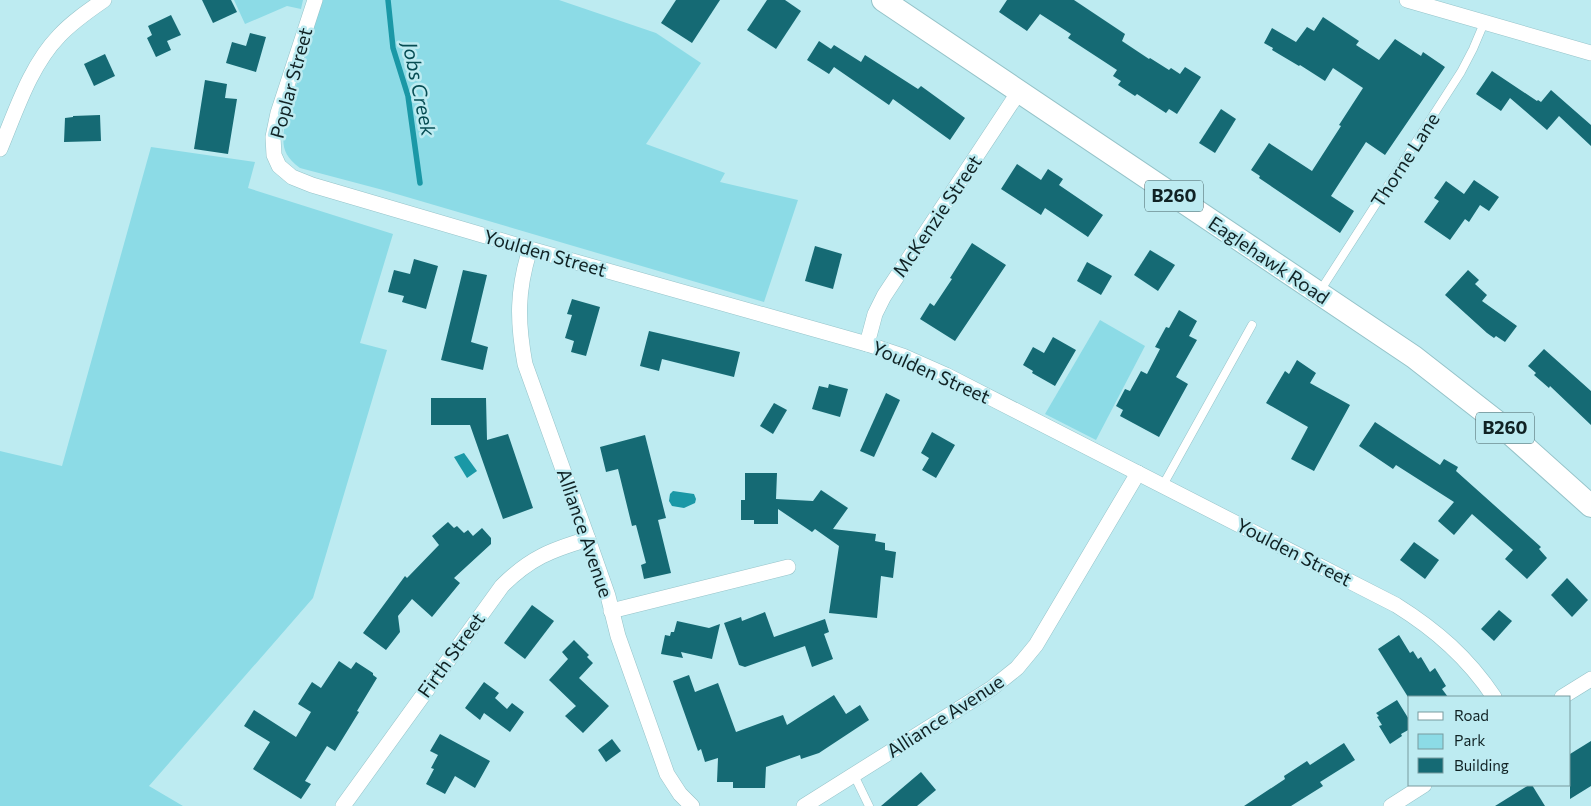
<svg xmlns="http://www.w3.org/2000/svg" width="1591" height="806" font-family="Commissioner,sans-serif">
<style>
.green{fill:#8cdbe6}
.water{fill:#1a98a6}
.lines{fill:none;stroke-linecap:round;stroke-linejoin:round}
.stream{stroke:#1a98a6;stroke-width:5.5}
.building{fill:#156a74}
.service-casing{stroke:#95c3c9;stroke-width:9}
.minor-casing{stroke:#95c3c9;stroke-width:16}
.primary-casing{stroke:#95c3c9;stroke-width:24}
.service{stroke:#fff;stroke-width:8}
.minor{stroke:#fff;stroke-width:15}
.primary{stroke:#fff;stroke-width:22}
.labels{text-anchor:middle;stroke-width:5;stroke-linejoin:round;paint-order:stroke}
.shield{fill:#bdebf1;stroke:#445e62;stroke-width:1}
.shield-label{font-size:18px;font-weight:bold;fill:#102224}
.street-label{font-size:19px;fill:#102224;stroke:#bdebf1}
.water-label{font-size:20px;font-style:italic;fill:#064c53;stroke:#bdebf1}
</style>
<rect width="100%" height="100%" fill="#bdebf1"/>
<g class="green">
<polygon points="234,0 303,0 301,9 287,6 245,24"/>
<path d="M322,0H559L656,33L701,63L646,144L725,173L720,182L798,200L764,302L383,190L300,168C281,154 282,144 285,122Z"/>
<polygon points="151,147 255,162 248,188 393,234 360,343 387,350 313,598 149,786 183,806 0,806 0,451 62,466"/>
<polygon points="1100,320 1145,346 1096,440 1045,414"/>
</g>
<g class="water">
<polygon points="464,453 477,471 467,478 454,457"/>
<polygon points="673,491 694,494 696,499 695,503 684,508 672,506 669,501 670,494"/>
</g>
<g class="lines">
<polyline class="stream" points="388,0 393,48 408,96 420,183"/>
</g>
<g class="building">
<polygon points="202,0 231,0 237,12 213,23"/>
<polygon points="676,0 720,0 692,43 661,23"/>
<polygon points="767,0 785,0 801,11 776,49 747,30"/>
<polygon points="1007,0 1074,0 1125,34 1122,41 1149,59 1150,58 1169,70 1171,68 1180,74 1185,67 1201,77 1177,114 1169,109 1166,113 1137,94 1135,96 1118,85 1121,81 1113,76 1117,70 1068,38 1071,34 1040,14 1027,31 999,12"/>
<polygon points="171,15 181,35 167,41 171,50 156,57 147,38 152,35 148,26"/>
<polygon points="1323,17 1359,41 1356,45 1379,60 1395,39 1421,56 1423,52 1445,67 1385,155 1366,142 1331,196 1354,211 1340,233 1259,178 1260,176 1251,170 1269,143 1312,171 1341,126 1339,125 1363,88 1333,68 1325,81 1300,65 1299,66 1272,50 1273,48 1264,43 1272,28 1296,42 1307,27 1314,31"/>
<polygon points="250,33 266,37 256,72 226,63 232,42 246,46"/>
<polygon points="819,41 831,49 834,45 861,62 865,55 918,89 921,86 965,118 950,140 893,99 889,105 834,67 829,74 807,60"/>
<polygon points="105,54 115,76 94,86 84,64"/>
<polygon points="1492,71 1537,101 1538,100 1541,102 1551,90 1591,125 1591,146 1559,116 1547,130 1510,98 1501,111 1476,94"/>
<polygon points="205,80 227,84 225,98 237,99 228,154 194,149"/>
<polygon points="1221,109 1236,119 1215,153 1199,143"/>
<polygon points="100,115 101,141 64,142 65,118 73,117 73,116"/>
<polygon points="1017,164 1041,180 1048,169 1063,179 1059,185 1103,215 1088,237 1045,208 1041,215 1001,189"/>
<polygon points="1474,180 1499,197 1489,211 1480,205 1469,222 1465,219 1450,240 1424,222 1439,201 1434,198 1446,181 1464,194"/>
<polygon points="972,243 1006,265 955,341 920,319 930,303 934,306 952,279 950,278"/>
<polygon points="815,246 842,254 833,289 805,281"/>
<polygon points="1150,250 1175,265 1158,291 1134,275"/>
<polygon points="414,259 438,266 426,309 402,302 404,296 388,292 394,270 410,274"/>
<polygon points="1087,262 1112,276 1101,295 1077,281"/>
<polygon points="463,270 487,275 471,342 488,347 483,370 441,360"/>
<polygon points="1468,270 1479,280 1475,284 1487,295 1482,301 1517,326 1505,342 1496,336 1494,338 1487,333 1445,295"/>
<polygon points="572,299 600,307 586,356 571,352 574,341 565,338 572,315 567,314"/>
<polygon points="1179,310 1197,321 1189,336 1197,340 1176,377 1188,384 1159,437 1120,416 1123,410 1116,406 1125,389 1130,391 1141,371 1147,374 1160,349 1155,347 1166,327 1169,328"/>
<polygon points="649,331 740,352 734,377 662,359 659,371 640,366"/>
<polygon points="1053,337 1076,350 1055,386 1032,373 1033,371 1023,365 1033,347 1044,353"/>
<polygon points="1544,349 1591,391 1591,425 1550,386 1549,388 1534,375 1536,373 1528,366"/>
<polygon points="1297,360 1316,373 1310,383 1350,405 1314,471 1291,459 1308,427 1266,403 1285,371 1289,374"/>
<polygon points="829,384 848,389 840,417 812,409 819,386 828,388"/>
<polygon points="886,393 900,400 874,457 860,451"/>
<polygon points="431,398 486,398 487,440 508,434 533,508 503,519 470,425 431,425"/>
<polygon points="774,403 787,410 773,434 760,426"/>
<polygon points="1375,422 1440,465 1444,459 1458,467 1456,471 1541,547 1539,549 1547,558 1527,579 1505,559 1513,550 1472,514 1454,535 1438,521 1454,502 1396,465 1393,469 1359,446"/>
<polygon points="932,432 955,445 936,478 922,470 929,458 921,453"/>
<polygon points="645,435 666,518 658,520 671,573 644,579 641,565 646,563 636,525 632,526 618,469 606,472 600,447"/>
<polygon points="745,473 777,473 776,499 813,501 821,490 848,508 833,529 876,534 875,541 885,543 885,550 896,552 893,578 881,576 877,618 829,613 839,546 815,529 812,532 778,509 778,524 754,524 754,520 741,520 741,500 745,500"/>
<polygon points="448,522 454,528 457,526 464,533 468,530 473,536 482,528 491,538 491,544 454,578 460,583 432,617 412,599 398,616 400,632 386,650 363,633 405,576 407,578 439,545 432,536"/>
<polygon points="1414,542 1439,560 1425,579 1400,560"/>
<polygon points="1567,578 1588,600 1572,617 1551,595"/>
<polygon points="532,605 554,621 525,659 504,643"/>
<polygon points="1499,610 1512,621 1494,641 1481,629"/>
<polygon points="765,612 774,637 825,619 829,632 824,634 833,659 812,667 805,646 745,667 739,665 724,623 741,617 742,621"/>
<polygon points="677,621 709,628 720,624 712,659 681,652 683,658 661,654 665,635 670,636 671,632 674,632"/>
<polygon points="1399,635 1410,653 1413,651 1418,659 1421,657 1430,672 1435,668 1446,686 1442,689 1448,697 1408,697 1378,649"/>
<polygon points="574,640 589,655 587,657 593,663 579,678 609,706 583,733 565,716 576,706 549,680 568,659 562,652"/>
<polygon points="339,661 351,669 356,662 373,673 373,675 377,678 357,711 359,712 335,751 327,746 305,781 311,784 301,799 253,769 270,742 244,726 254,710 296,737 311,712 298,704 312,682 321,688"/>
<polygon points="689,675 695,692 718,683 736,732 783,715 787,725 834,695 846,714 860,705 869,720 819,753 801,759 800,755 766,767 765,788 733,788 733,782 717,782 718,758 705,762 701,749 698,751 673,681"/>
<polygon points="484,682 499,693 495,698 507,709 512,703 524,712 510,732 484,713 480,720 465,708"/>
<polygon points="1397,700 1410,721 1410,729 1401,734 1402,736 1390,744 1379,726 1382,725 1377,717 1379,716 1376,713"/>
<polygon points="440,734 490,761 475,788 455,776 445,794 426,784 434,769 431,768 438,755 430,751"/>
<polygon points="612,739 621,751 606,762 598,750"/>
<polygon points="1591,741 1591,786 1570,799 1570,754"/>
<polygon points="1344,743 1355,760 1320,782 1323,786 1291,806 1244,806 1285,779 1284,776 1307,761 1310,765"/>
<polygon points="921,772 936,790 917,806 881,806"/>
<polygon points="1529,785 1532,785 1545,806 1495,806"/>
</g>
<g class="lines">
<defs>
<g id="service">
<polyline points="1320,291 1461,72 1473,49 1484,23"/>
<polyline points="1163,485 1252,325"/>
<polyline points="854,775 869,806"/>
</g>
<g id="minor">
<path d="M315,0L278,113L273,137L274,155L279,166L292,177L312,185L530,249L867,344L903,356L946,375L1396,605C1436,630 1468,658 1494,697"/>
<polyline points="1407,0 1591,53"/>
<path d="M0,149C16,111 30,66 59,36C72,22 88,11 104,0"/>
<path d="M530,249C517,290 517,321 525,364L588,539L608,596L618,636L667,774L680,794L692,806"/>
<polyline points="867,344 875,314 884,296 1018,93"/>
<polyline points="611,611 788,567"/>
<polyline points="1562,697 1591,679"/>
<path d="M343,806L502,586C530,558 551,550 588,539"/>
<polyline points="804,806 992,688 1017,668 1036,645 1138,473"/>
<polyline points="1391,806 1424,785"/>
</g>
<polyline id="primary" points="883,0 1414,357 1496,421 1591,506"/>
</defs>
<use href="#service" class="service-casing"/>
<use href="#minor" class="minor-casing"/>
<use href="#primary" class="primary-casing"/>
<use href="#service" class="service"/>
<use href="#minor" class="minor"/>
<use href="#primary" class="primary"/>
</g>
<g class="labels">
<g class="shield">
<rect x="1145" y="180.5" width="58" height="31" rx="4"/>
<rect x="1476" y="412.5" width="58" height="31" rx="4"/>
</g>
<g class="shield-label">
<text x="1174" y="202">B260</text>
<text x="1505" y="434">B260</text>
</g>
<g class="street-label">
<text transform="translate(291 83) rotate(-75)" y="7">Poplar Street</text>
<text transform="translate(1405 160) rotate(-57)" y="7">Thorne Lane</text>
<text transform="translate(937 216) rotate(-56)" y="7">McKenzie Street</text>
<text transform="translate(545 253) rotate(16)" y="7">Youlden Street</text>
<text transform="translate(1269 260) rotate(34)" y="7">Eaglehawk Road</text>
<text transform="translate(931 372) rotate(24)" y="7">Youlden Street</text>
<text transform="translate(585 533) rotate(71)" y="7">Alliance Avenue</text>
<text transform="translate(1294 552) rotate(27)" y="7">Youlden Street</text>
<text transform="translate(451 655) rotate(-54)" y="7">Firth Street</text>
<text transform="translate(945 716) rotate(-33)" y="7">Alliance Avenue</text>
</g>
<g class="water-label">
<text transform="translate(419 89) rotate(78)" y="7">Jobs Creek</text>
</g>
</g>
<rect x="1408" y="696" width="162" height="90" fill="#bdebf1" stroke="#789b9f"/>
<rect x="1418" y="712" width="25" height="8" fill="#ffffff" stroke="#789b9f"/>
<text x="1454" y="721" font-size="15" fill="#102224">Road</text>
<rect x="1418" y="734" width="25" height="15" fill="#8cdbe6" stroke="#789b9f"/>
<text x="1454" y="746" font-size="15" fill="#102224">Park</text>
<rect x="1418" y="758" width="25" height="15" fill="#156a74" stroke="#789b9f"/>
<text x="1454" y="771" font-size="15" fill="#102224">Building</text>
</svg>
